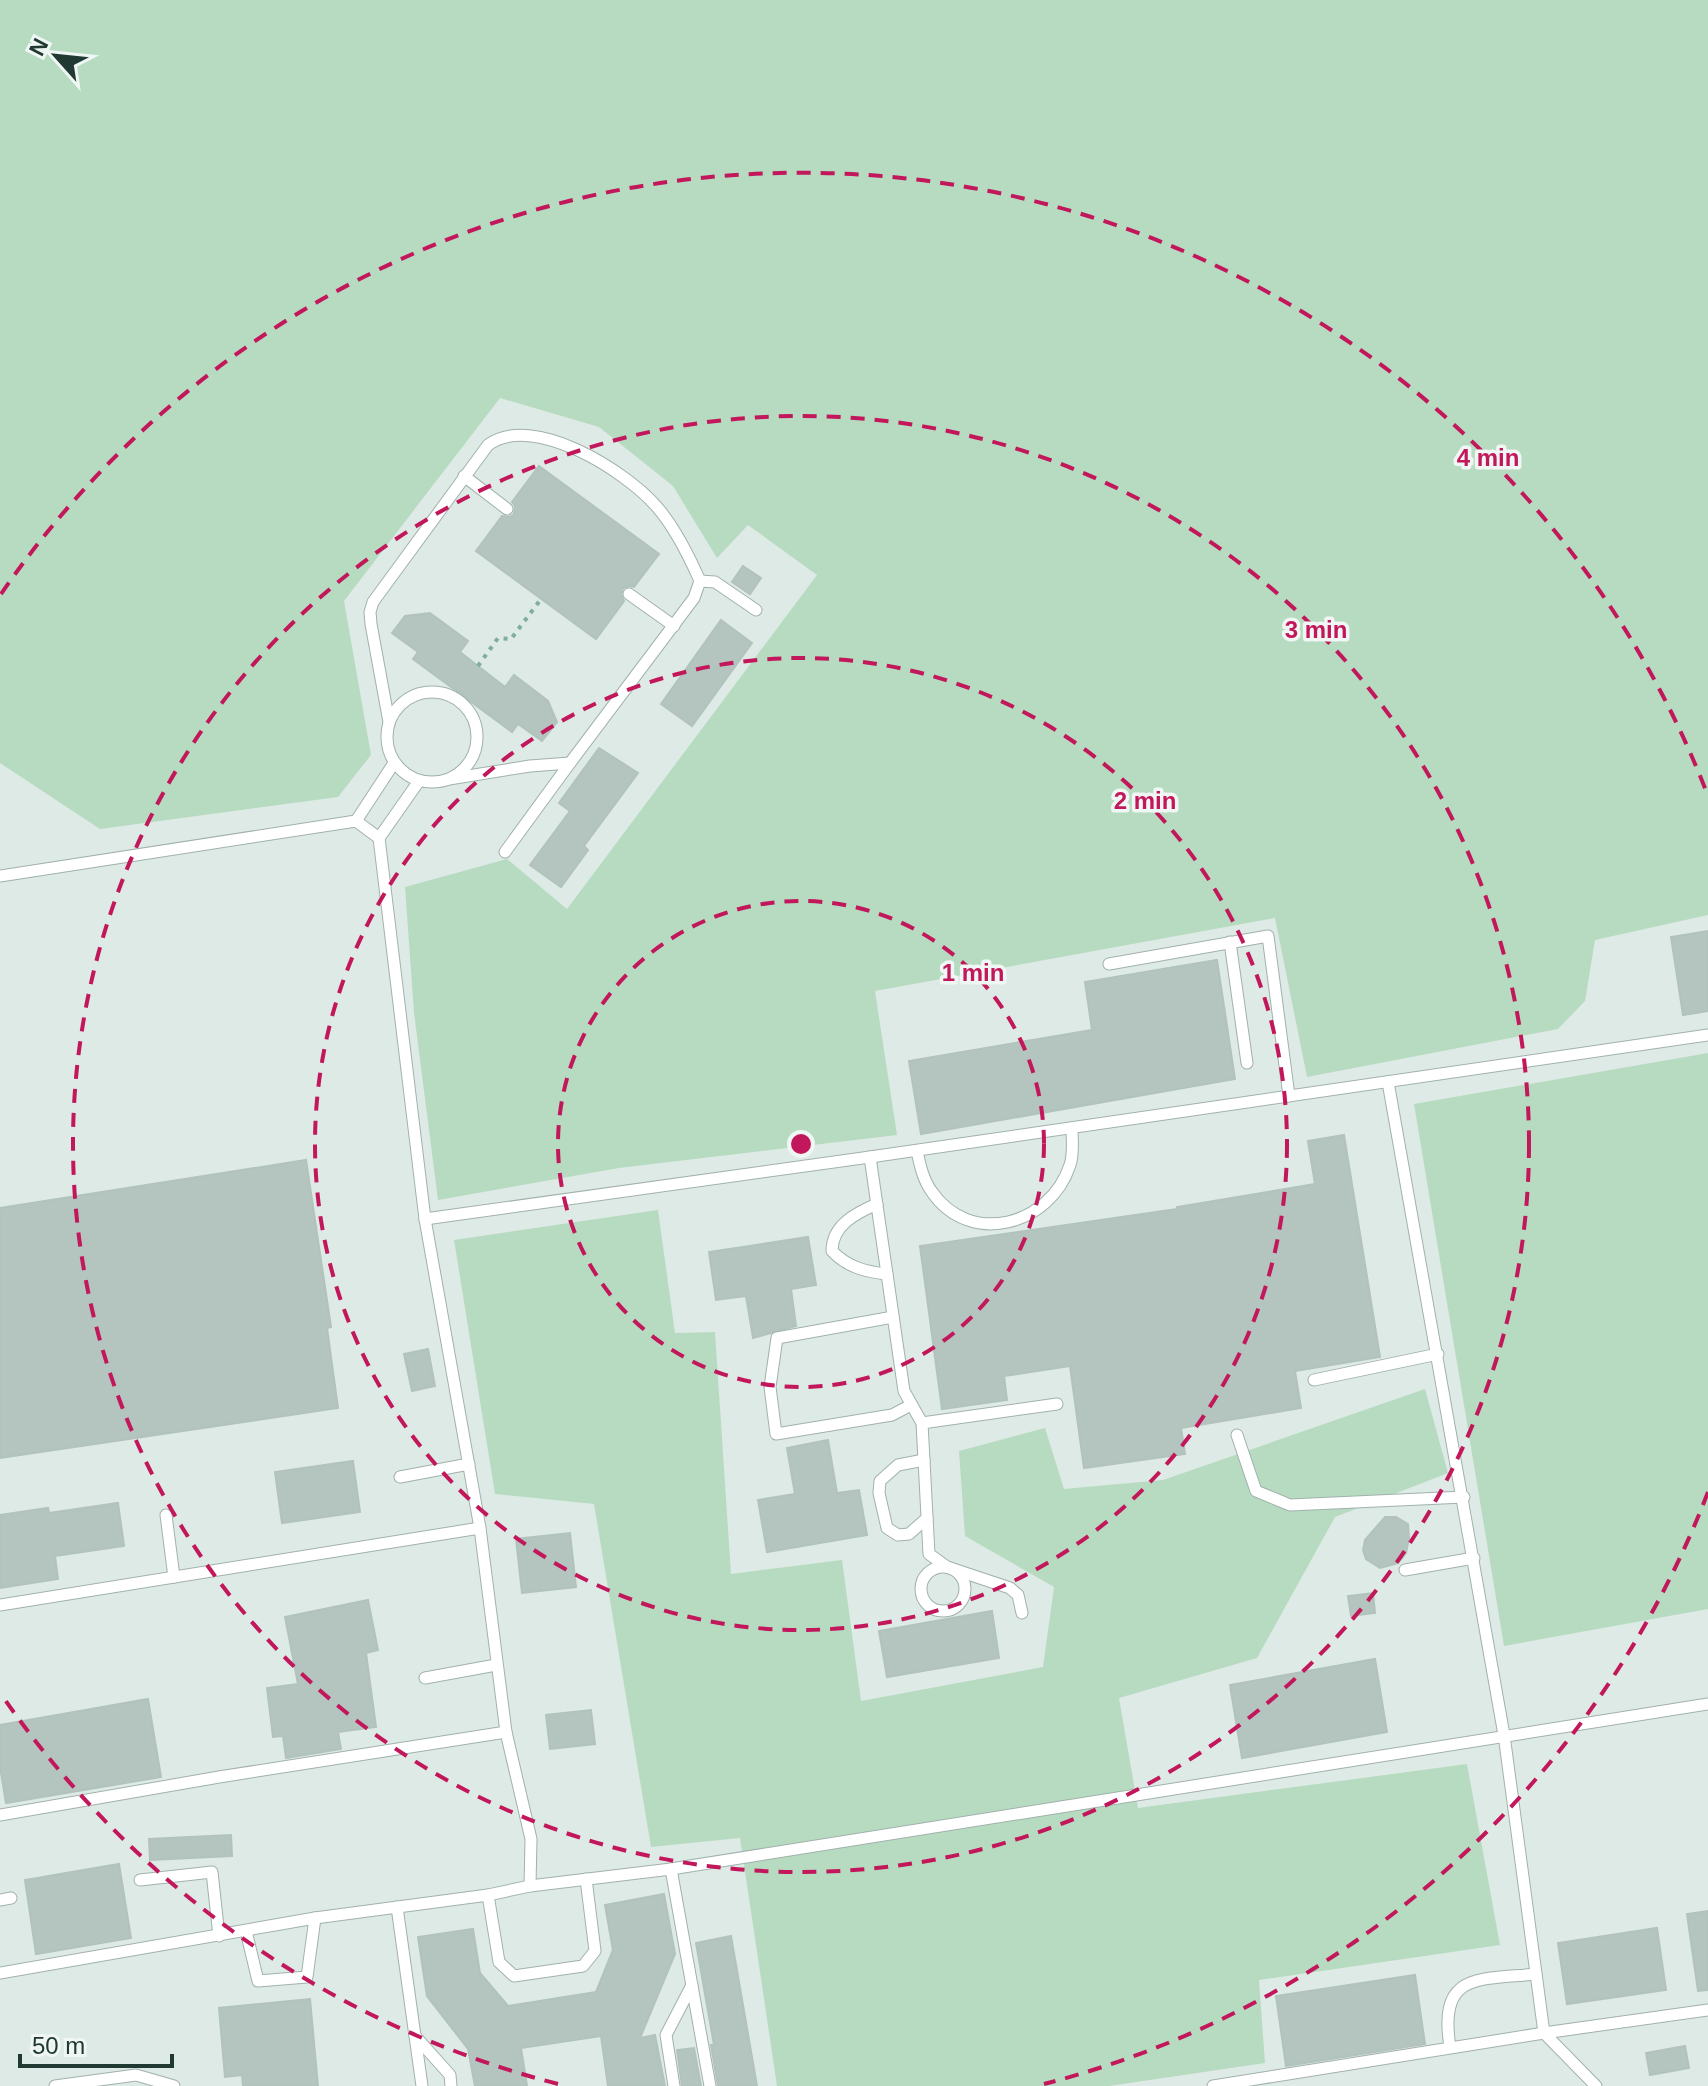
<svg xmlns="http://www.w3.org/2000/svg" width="1708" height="2086" font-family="Arial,sans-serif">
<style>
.green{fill:#b7dbc1}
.building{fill:#b4c4be;stroke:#b1c3bc;stroke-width:2}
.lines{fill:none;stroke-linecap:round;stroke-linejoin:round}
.lane-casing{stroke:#a1b1ac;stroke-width:13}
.path{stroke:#7fad9f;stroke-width:4;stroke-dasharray:4 6;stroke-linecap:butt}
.lane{stroke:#fff;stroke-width:11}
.ring{fill:none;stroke:#c2185b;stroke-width:4;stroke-dasharray:14 10}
.centre{fill:#c2185b;stroke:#eff6f3;stroke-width:4}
.ring-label{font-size:24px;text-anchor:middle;font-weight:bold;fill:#c2185b;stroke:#eff6f3;stroke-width:7;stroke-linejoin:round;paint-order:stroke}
</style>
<rect width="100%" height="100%" fill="#deeae5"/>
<g class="green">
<polygon points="0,0 1708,0 1708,915 1595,940 1585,1001 1558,1029 1307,1077 1275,918 875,991 897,1135 619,1168 438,1200 414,1013 405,887 507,859 567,909 817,575 748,525 717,558 673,486 599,427 500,398 344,601 371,755 338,797 100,829 0,763"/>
<polygon points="1708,1053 1708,1609 1504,1646 1414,1104"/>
<polygon points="658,1210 675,1333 715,1332 731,1574 842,1560 861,1701 1043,1667 1054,1587 965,1536 959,1451 1045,1428 1064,1489 1163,1480 1425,1389 1448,1473 1335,1517 1257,1658 1119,1698 1138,1808 1467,1764 1500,1945 1259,1980 1265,2063 1109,2086 777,2086 740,1838 651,1847 594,1504 495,1494 454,1240"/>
</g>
<g class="building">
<polygon points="539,466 659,554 634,587 629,586 623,588 621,594 624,601 596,639 476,551 502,516 510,517 514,514 515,506 512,502"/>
<polygon points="743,566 761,578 750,594 732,582"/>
<polygon points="430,613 468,641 460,652 505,687 514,675 548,701 557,722 542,741 518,724 512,732 413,659 418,652 392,633 405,616"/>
<polygon points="721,620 752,643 692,726 661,704"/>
<polygon points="599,748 638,773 584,846 588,850 561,887 530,865 570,811 559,803"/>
<polygon points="1708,931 1708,1011 1683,1015 1671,937"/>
<polygon points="1217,960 1235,1079 921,1134 909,1061 1092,1030 1085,982"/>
<polygon points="1344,1135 1380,1357 1295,1371 1301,1408 1181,1428 1185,1454 1084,1468 1070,1366 1004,1376 1007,1400 942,1409 920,1246 1177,1209 1177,1207 1315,1184 1308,1141"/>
<polygon points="306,1160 331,1327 327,1328 338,1408 0,1458 0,1208"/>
<polygon points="808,1237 816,1285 791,1289 796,1326 753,1338 746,1296 716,1300 709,1252"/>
<polygon points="428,1349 435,1386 412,1391 404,1354"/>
<polygon points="828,1440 837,1493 859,1490 867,1535 767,1552 758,1500 795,1494 787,1448"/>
<polygon points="353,1461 360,1512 282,1523 275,1472"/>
<polygon points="118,1503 124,1546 55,1556 58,1579 0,1588 0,1515 48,1508 49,1513"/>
<polygon points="1385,1517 1396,1517 1408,1524 1409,1538 1406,1553 1398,1563 1380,1568 1366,1559 1363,1550 1365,1540"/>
<polygon points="570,1533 576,1587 522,1593 516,1539"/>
<polygon points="1373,1593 1375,1613 1351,1616 1348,1596"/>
<polygon points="368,1600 378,1650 366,1653 376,1727 338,1732 341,1749 286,1758 283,1736 273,1737 267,1688 298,1684 285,1617"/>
<polygon points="992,1611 999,1658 887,1677 879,1631"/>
<polygon points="1375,1659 1387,1732 1242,1758 1230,1685"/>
<polygon points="148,1699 161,1777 6,1803 0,1767 0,1725"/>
<polygon points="591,1710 595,1744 550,1749 546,1715"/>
<polygon points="231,1835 232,1856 150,1860 149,1839"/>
<polygon points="119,1864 131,1938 36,1954 25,1880"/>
<polygon points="664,1894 675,1954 640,2038 655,2035 665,2086 608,2086 601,2036 521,2048 527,2086 475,2086 468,2049 427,1996 418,1937 473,1929 480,1973 508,2006 596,1992 613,1950 605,1905"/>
<polygon points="1708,1911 1708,1990 1698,1991 1687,1914"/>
<polygon points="1657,1928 1666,1990 1567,2004 1558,1943"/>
<polygon points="731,1936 757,2086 718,2086 711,2045 714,2045 696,1943"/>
<polygon points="1415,1975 1425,2044 1286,2066 1276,1996"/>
<polygon points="310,1999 318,2086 243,2086 242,2075 225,2077 219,2008"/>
<polygon points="1685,2046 1689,2068 1650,2075 1646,2053"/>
<polygon points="694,2048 701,2086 682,2086 677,2050"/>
</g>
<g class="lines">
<defs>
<g id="lane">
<polyline points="464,476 507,509"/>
<polyline points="700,581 715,582 756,610"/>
<polyline points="629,594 674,626"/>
<circle cx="432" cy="737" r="45"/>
<path d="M389,722L371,624L370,612L373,602L488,445C533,412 626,471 657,507C675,528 689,556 700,581L694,598L570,763L530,766L449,779"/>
<polyline points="356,821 394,763"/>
<polyline points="379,838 419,781"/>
<polyline points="505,852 570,763"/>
<polyline points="0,876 356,821 379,838 425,1219 480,1528 506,1732 531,1839 530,1886"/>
<polyline points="1230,942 1247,1063"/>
<polyline points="1109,964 1268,936 1289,1096"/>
<polyline points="1388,1082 1504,1735 1544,2033 1596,2086"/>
<path d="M917,1151C920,1165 923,1180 932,1192C970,1247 1050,1226 1070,1165C1074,1154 1072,1140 1072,1128"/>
<polyline points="870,1157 904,1391 922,1423 929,1554 947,1567 1010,1588 1018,1595 1022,1613"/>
<path d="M877,1204C856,1213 832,1225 832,1251C847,1267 866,1272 887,1274"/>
<polyline points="425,1219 870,1157 1708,1035"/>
<polyline points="893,1317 777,1338 770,1387 776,1434 892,1415 911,1405"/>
<polyline points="1314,1380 1438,1354"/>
<polyline points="922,1423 1057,1404"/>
<polyline points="1237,1435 1256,1491 1290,1505 1464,1497"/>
<polyline points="924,1460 898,1465 880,1481 879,1493 887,1528 898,1535 909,1534 927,1518"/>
<polyline points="400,1477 469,1464"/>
<polyline points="166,1515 174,1577"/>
<circle cx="943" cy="1589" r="22"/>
<polyline points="1405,1570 1474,1558"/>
<polyline points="0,1605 480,1528"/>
<polyline points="425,1678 496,1665"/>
<polyline points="0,1815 219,1777 506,1732"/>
<polyline points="671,1869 710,2086"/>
<polyline points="140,1880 212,1872 219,1936"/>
<polyline points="488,1895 499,1962 514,1976 583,1966 595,1951 586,1879"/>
<polyline points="0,1900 11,1898"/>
<polyline points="397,1907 422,2086"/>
<polyline points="246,1931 258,1981 307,1977 315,1918"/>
<polyline points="0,1973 315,1918 488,1895 530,1886 671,1869 1708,1704"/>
<polyline points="415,2036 450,2075 451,2086"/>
<path d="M1450,2047C1438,1972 1478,1980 1536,1974"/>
<polyline points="55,2086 136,2075 174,2086"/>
<polyline points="674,2086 666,2035 692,1985"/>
<polyline points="1213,2086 1544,2033 1708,2010"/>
</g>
</defs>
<use href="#lane" class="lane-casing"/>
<polyline class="path" points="478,666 498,638 511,639 541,599"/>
<use href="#lane" class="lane"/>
</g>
<g class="ring">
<circle cx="801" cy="1144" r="243"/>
<circle cx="801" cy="1144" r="486"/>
<circle cx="801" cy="1144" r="728"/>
<path d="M1708 1492A971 971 0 0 1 1044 2084M558 2084A971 971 0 0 1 1 1694M1 594A971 971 0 0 1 1708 796"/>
</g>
<circle cx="801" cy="1144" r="12" class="centre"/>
<g class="ring-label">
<text x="1488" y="466">4 min</text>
<text x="1316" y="638">3 min</text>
<text x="1145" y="809">2 min</text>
<text x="973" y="981">1 min</text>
</g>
<g transform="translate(56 56) rotate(297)" stroke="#eff6f3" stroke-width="6" paint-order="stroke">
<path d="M0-6L14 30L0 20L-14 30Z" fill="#203933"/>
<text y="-12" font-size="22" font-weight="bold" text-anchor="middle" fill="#203933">N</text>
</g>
<path d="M20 2054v12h152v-12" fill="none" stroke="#203933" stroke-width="4"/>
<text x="32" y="2054" font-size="24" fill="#203933" stroke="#eff6f3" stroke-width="6" paint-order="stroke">50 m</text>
</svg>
